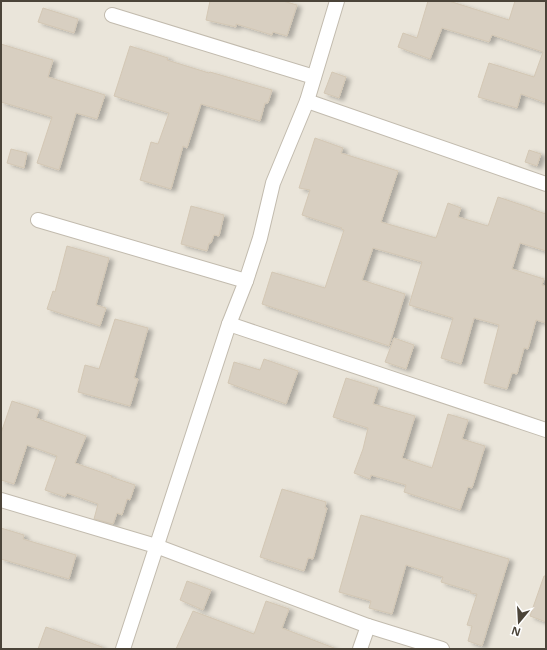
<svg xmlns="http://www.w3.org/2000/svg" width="547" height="650" font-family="'Open Sans',sans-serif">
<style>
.residential{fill:#eae5da}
.building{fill:#d8cfc1;stroke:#d3c7b4;filter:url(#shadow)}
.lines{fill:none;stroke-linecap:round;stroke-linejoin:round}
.minor-casing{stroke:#c2bbae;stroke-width:16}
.minor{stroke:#fff;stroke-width:14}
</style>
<defs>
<filter id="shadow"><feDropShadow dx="4.5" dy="2.5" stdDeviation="2" flood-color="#0004"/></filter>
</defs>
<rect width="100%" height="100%" fill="#f6f3ec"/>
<rect class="residential" x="1" y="1" width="545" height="648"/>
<g class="building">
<polygon points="210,1 283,1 297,5 287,36 273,32 272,35 236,24 236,27 206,20"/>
<polygon points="428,1 449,1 509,20 515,1 546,1 546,103 521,94 517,108 478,97 489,63 534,77 543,52 492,35 489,42 442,28 430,59 398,47 403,33 417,38"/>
<polygon points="43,8 78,19 74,33 38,22"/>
<polygon points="1,44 53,60 48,77 105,95 97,119 76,113 59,170 37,163 52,117 1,102"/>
<polygon points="130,46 168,58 167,60 209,73 210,72 272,90 268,103 265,103 260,121 201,104 187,148 183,146 171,189 140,180 151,142 158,144 169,113 114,96"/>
<polygon points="332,72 346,77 339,98 324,93"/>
<polygon points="315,138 343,148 341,153 398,171 381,222 436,238 448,203 461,208 458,217 488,226 498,197 531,208 531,209 546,214 546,251 520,243 512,269 544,279 542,285 546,286 546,323 536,320 528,349 524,348 517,374 512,373 507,389 484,383 499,325 474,318 461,364 441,358 453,318 409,305 422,262 373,248 362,280 405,294 389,346 262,304 272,272 325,288 344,230 341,229 342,228 302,215 310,190 299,188"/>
<polygon points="11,149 27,153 24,168 7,163"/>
<polygon points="529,150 541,154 537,166 525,162"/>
<polygon points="191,206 224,215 219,236 214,235 211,243 209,243 207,251 181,244"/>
<polygon points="67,246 109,258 96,305 106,308 100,326 47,309 53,291 55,292"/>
<polygon points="115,319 148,328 134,378 138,379 130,406 78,392 85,365 99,369"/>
<polygon points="394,338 414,345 406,369 385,362"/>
<polygon points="264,359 298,371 286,404 228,383 234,362 260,370"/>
<polygon points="346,378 378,388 373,404 415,416 402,458 432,468 448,414 468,420 462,439 485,446 472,488 468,487 460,510 404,492 406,485 371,475 370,479 354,473 363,449 368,428 333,417"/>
<polygon points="12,401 39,410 36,418 86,436 75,463 112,476 111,477 135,485 130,500 127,499 122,515 117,513 113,524 94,519 98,504 67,493 65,497 45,490 57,456 27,445 14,484 1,480 1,433"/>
<polygon points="282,489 326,502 325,508 327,508 313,559 308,558 304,571 260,557"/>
<polygon points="361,515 509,559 482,646 468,641 472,626 467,625 477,594 470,593 471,591 441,582 443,577 406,565 392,614 369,608 371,601 339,592"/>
<polygon points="1,528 24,535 23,539 76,555 69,579 1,559"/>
<polygon points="544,576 546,576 546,622 530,616"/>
<polygon points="187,581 211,590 203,610 180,600"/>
<polygon points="266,601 289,609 282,628 334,648 333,649 176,649 193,611 254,634"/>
<polygon points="46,627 102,647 102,649 38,649"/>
</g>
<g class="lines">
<defs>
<g id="minor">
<polyline points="112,15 314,77"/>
<polyline points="307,101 546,184"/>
<polyline points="38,220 246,281"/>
<polyline points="229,324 546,430"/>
<polyline points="1,500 156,546 368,626 442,649"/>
<polyline points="123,649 229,324 246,281 260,238 273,183 307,101 337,1"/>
<polyline points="360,649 368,626"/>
</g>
</defs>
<use href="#minor" class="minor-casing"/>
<use href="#minor" class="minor"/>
</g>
<rect width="547" height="650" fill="none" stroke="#4b4439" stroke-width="4"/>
<g transform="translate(519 622) rotate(198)" stroke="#ffffff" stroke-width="3" paint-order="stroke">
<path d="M0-3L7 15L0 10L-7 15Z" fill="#4b4439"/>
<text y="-6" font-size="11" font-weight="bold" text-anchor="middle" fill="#4b4439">N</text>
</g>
</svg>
